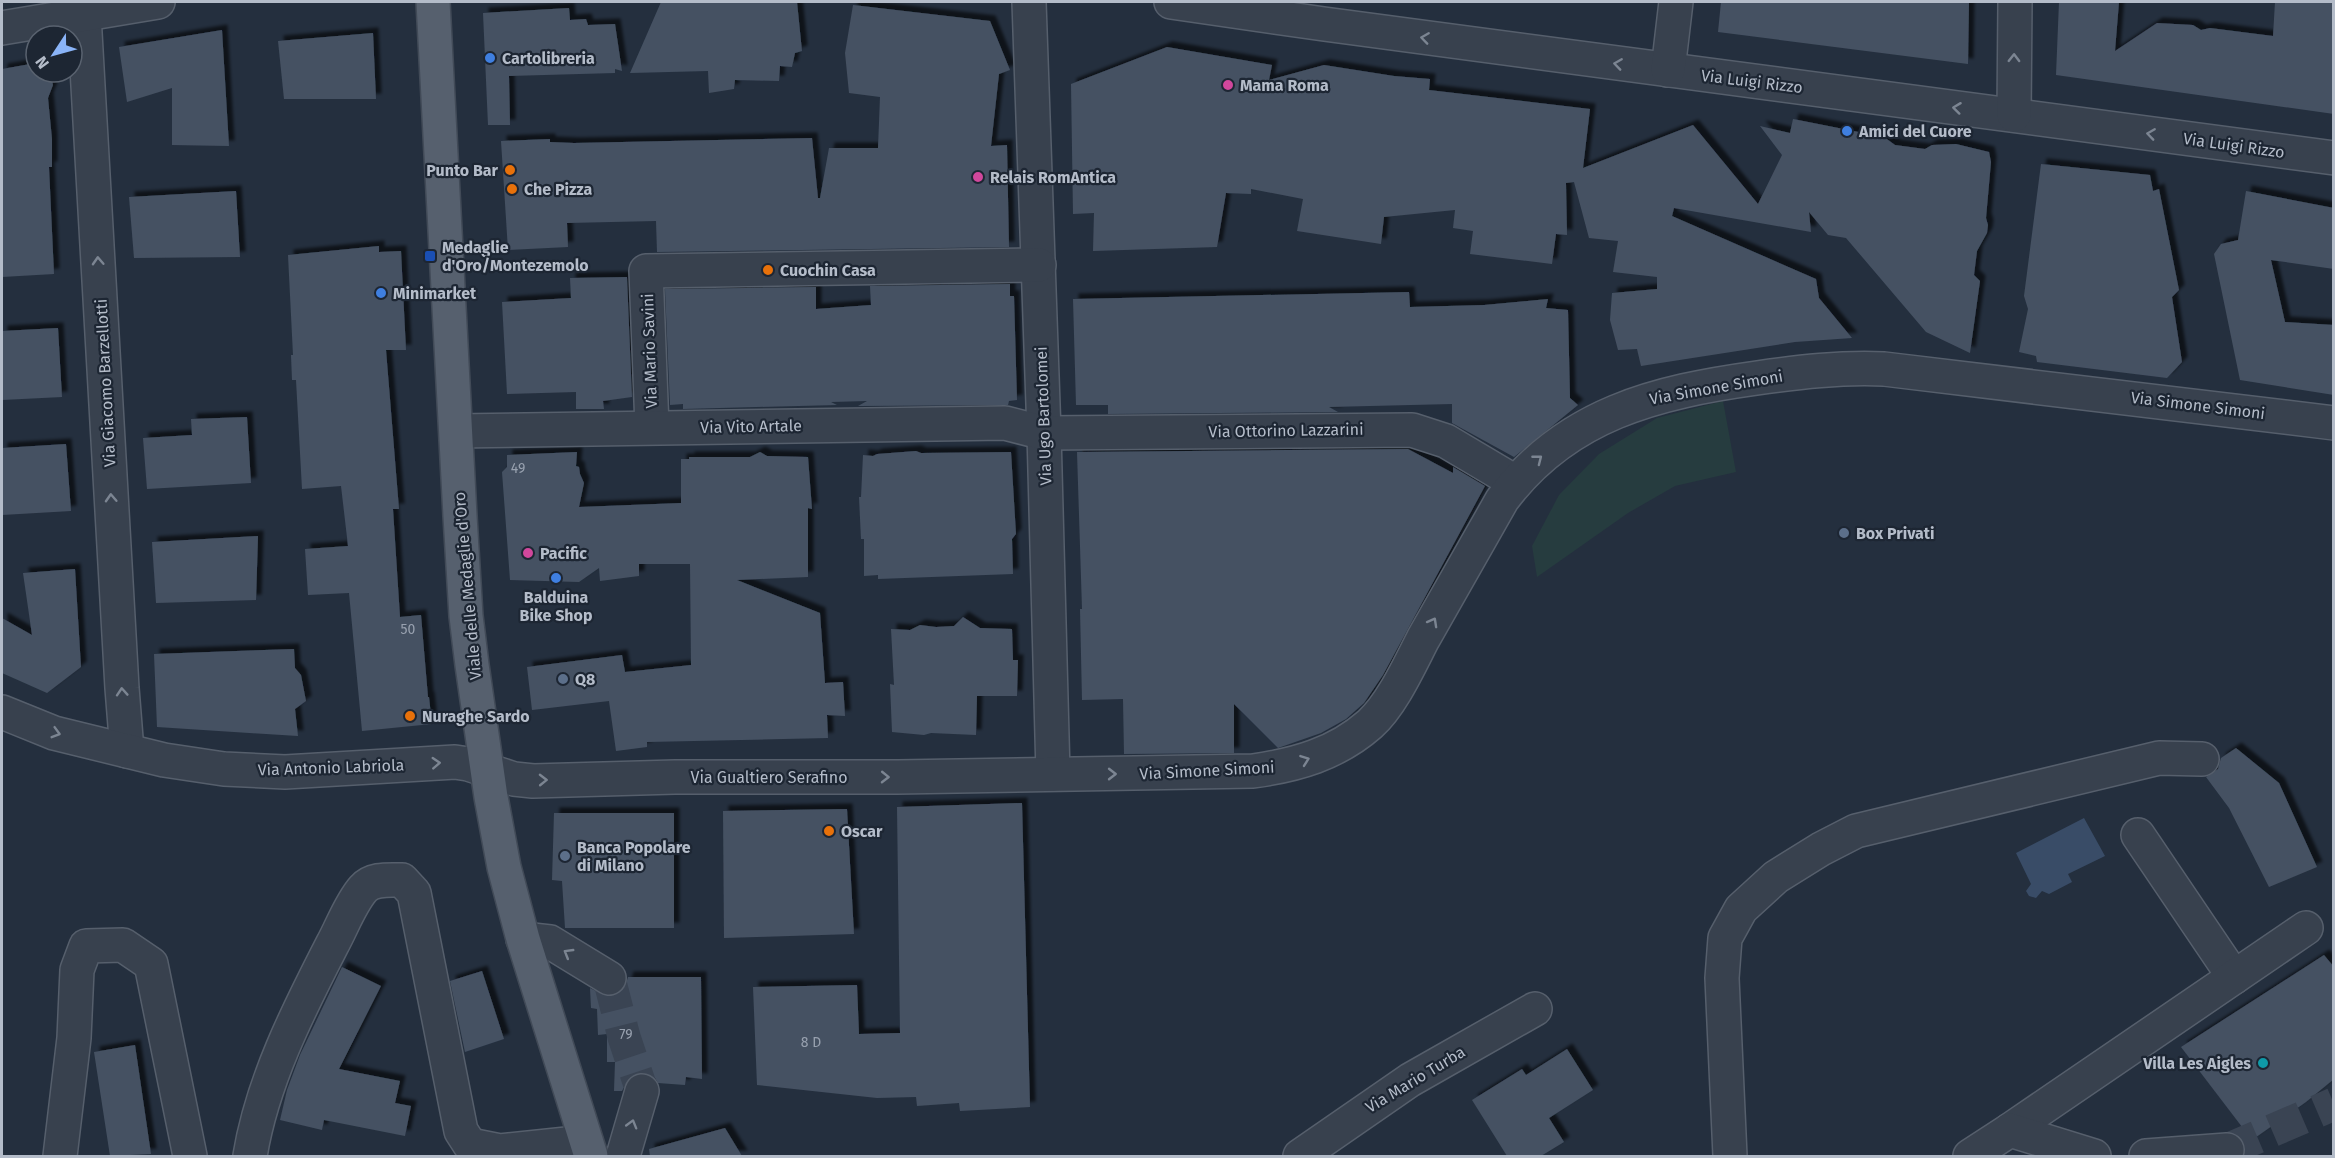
<svg xmlns="http://www.w3.org/2000/svg" width="2335" height="1158" font-family="'Fira Sans',sans-serif">
<style>
.green{fill:#263c3f}
.water{fill:#394c67}
.building{fill:#455162;filter:url(#shadow)}
.lines{fill:none;stroke-linecap:round;stroke-linejoin:round}
.minor-tunnel{stroke:#3a4453;stroke-width:33;stroke-dasharray:33 16;stroke-linecap:butt}
.minor-casing{stroke:#565f6c;stroke-width:36}
.major-casing{stroke:#414a57;stroke-width:36}
.minor{stroke:#38414e;stroke-width:33}
.major{stroke:#56606e;stroke-width:33}
.oneway{stroke:#7c8592}
.shop-dot{fill:#3f7fe0;stroke:#1d2633;stroke-width:2}
.hotel-dot{fill:#d1479c;stroke:#1d2633;stroke-width:2}
.food-dot{fill:#e8710a;stroke:#1d2633;stroke-width:2}
.transit-dot{fill:#1a4fb4;stroke:#1d2633;stroke-width:2}
.service-dot{fill:#5c6f8a;stroke:#1d2633;stroke-width:2}
.culture-dot{fill:#0f9aa8;stroke:#1d2633;stroke-width:2}
.labels{text-anchor:middle;stroke-width:4.5;stroke-linejoin:round;paint-order:stroke}
.number-label{font-size:14px;fill:#98a1af}
.poi-label{font-size:16px;font-weight:bold;fill:#b4bcc9;stroke:#1d2633;text-anchor:start}
.street-label{font-size:16px;fill:#b4bcc9;stroke:#1d2633}
</style>
<defs>
<filter id="shadow"><feDropShadow dx="5.5" dy="-5.5" stdDeviation="1.5" flood-color="#0009"/></filter>
</defs>
<rect width="100%" height="100%" fill="#242f3e"/>
<polygon class="green" points="1723,401 1736,472 1675,486 1628,513 1537,577 1532,546 1559,495 1599,454 1657,418"/>
<polygon class="water" points="2084,818 2105,856 2068,874 2072,882 2049,894 2042,891 2036,898 2029,896 2026,891 2031,884 2016,853"/>
<g class="building">
<polygon points="661,2 797,2 802,51 795,53 792,67 780,66 779,81 735,80 734,89 709,93 708,71 630,73"/>
<polygon points="1721,2 1969,2 1968,64 1718,32"/>
<polygon points="2059,2 2119,2 2115,51 2157,23 2193,25 2201,30 2210,28 2273,36 2275,2 2334,2 2334,114 2056,75"/>
<polygon points="853,5 990,21 1010,70 999,74 991,146 1007,145 1009,247 657,252 656,221 567,223 568,247 508,250 501,141 550,139 550,142 574,143 812,138 818,198 820,198 829,148 878,148 880,97 849,93 845,53"/>
<polygon points="569,8 570,20 586,19 588,25 615,24 622,71 615,69 615,73 509,76 510,125 488,125 483,13"/>
<polygon points="222,30 229,146 172,145 172,88 127,102 119,47"/>
<polygon points="373,33 376,99 284,99 278,41"/>
<polygon points="1167,47 1272,65 1269,80 1324,65 1394,76 1430,79 1429,90 1590,109 1583,168 1693,125 1758,204 1782,155 1760,126 1790,133 1793,119 1884,137 1895,145 1925,149 1932,145 1956,144 1989,152 1991,162 1986,218 1988,225 1987,233 1977,251 1974,275 1980,281 1970,353 1926,332 1846,238 1828,235 1809,212 1811,232 1674,208 1672,216 1816,279 1819,298 1852,338 1795,342 1641,366 1637,349 1618,350 1610,320 1612,293 1657,289 1657,277 1613,272 1618,241 1589,238 1574,182 1566,183 1567,235 1556,234 1552,264 1470,254 1473,231 1453,228 1455,210 1384,217 1381,244 1297,231 1303,199 1251,189 1251,194 1226,193 1217,247 1093,251 1094,213 1073,214 1071,84"/>
<polygon points="36,63 36,72 50,72 53,85 48,98 52,139 52,167 49,167 54,274 2,277 2,69"/>
<polygon points="2041,164 2150,175 2153,191 2159,189 2179,290 2172,297 2182,362 2167,378 2037,362 2036,356 2019,352 2028,309 2024,296"/>
<polygon points="236,191 240,257 134,258 129,197"/>
<polygon points="2246,191 2334,208 2334,269 2271,260 2285,322 2334,325 2334,395 2240,380 2214,254 2221,244 2238,240"/>
<polygon points="379,246 379,252 401,251 406,350 386,350 399,509 393,509 400,617 421,615 428,697 429,697 432,724 362,731 349,593 308,595 305,549 348,546 341,486 302,489 296,380 292,380 291,355 293,355 288,255"/>
<polygon points="627,277 632,397 603,401 604,409 576,409 576,392 507,394 502,302 571,298 570,278"/>
<polygon points="1010,284 1010,296 1014,296 1017,400 1009,401 1008,405 858,406 867,401 831,402 837,405 683,409 683,404 670,405 665,289 816,287 816,309 871,305 870,286"/>
<polygon points="1409,292 1410,307 1484,305 1548,299 1546,308 1568,310 1570,398 1578,405 1514,457 1452,423 1452,404 1329,407 1338,412 1108,414 1108,405 1076,405 1073,299"/>
<polygon points="58,328 62,397 2,400 2,331"/>
<polygon points="247,417 251,483 147,489 143,438 192,435 191,419"/>
<polygon points="66,444 71,511 2,515 2,448"/>
<polygon points="1408,449 1453,473 1453,467 1485,486 1383,675 1364,703 1346,719 1321,733 1278,748 1234,704 1234,753 1124,754 1123,699 1082,700 1080,609 1082,609 1077,452"/>
<polygon points="916,451 921,453 1011,452 1016,534 1012,539 1013,574 878,579 878,575 864,576 864,539 861,539 859,497 861,497 863,455 873,456 877,454"/>
<polygon points="577,452 576,466 579,467 580,474 584,483 579,507 681,503 681,459 689,459 689,457 750,457 760,452 767,456 808,457 812,509 808,508 808,577 737,580 820,613 825,683 843,682 845,716 827,715 828,738 647,742 647,747 616,751 609,701 532,710 527,667 622,655 625,672 691,665 690,564 639,564 639,576 600,581 599,568 579,582 510,580 502,472 507,467 507,455"/>
<polygon points="258,536 256,600 156,603 152,542"/>
<polygon points="75,569 81,667 47,693 2,673 2,618 32,635 23,573"/>
<polygon points="963,617 980,628 1012,629 1013,660 1018,660 1017,696 977,696 976,735 931,733 924,735 892,732 890,684 894,685 891,629 910,630 920,625 936,627 954,626"/>
<polygon points="294,649 295,668 301,675 306,701 295,709 298,736 157,727 154,654"/>
<polygon points="2236,748 2279,783 2317,867 2269,887 2229,808 2206,777 2218,769 2221,758"/>
<polygon points="1022,803 1030,1107 960,1111 959,1103 917,1106 916,1097 877,1098 757,1085 753,987 857,985 859,1034 900,1033 897,807"/>
<polygon points="847,809 854,934 724,938 723,811"/>
<polygon points="554,813 674,813 674,928 565,928 562,881 552,880"/>
<polygon points="2324,955 2334,967 2334,1079 2306,1102 2252,1140 2181,1047"/>
<polygon points="342,967 381,986 339,1069 400,1081 395,1103 411,1106 405,1136 324,1120 322,1130 280,1120 287,1090 300,1055"/>
<polygon points="482,971 504,1039 465,1052 450,981"/>
<polygon points="628,977 701,977 702,1079 686,1077 685,1085 658,1083 655,1078 648,1073 638,1073 629,1078 622,1091 614,1091 615,1062 607,1062 607,1034 598,1035 597,1009 591,1008 590,988 608,997 617,995 625,987"/>
<polygon points="135,1045 151,1154 110,1156 94,1052"/>
<polygon points="1567,1049 1593,1090 1549,1118 1564,1142 1541,1156 1507,1156 1472,1100 1522,1069 1526,1075"/>
<polygon points="725,1128 742,1156 650,1156 649,1149"/>
</g>
<g class="lines">
<g class="minor-tunnel">
<polyline points="609,978 624,1037 642,1091"/>
<polyline points="2227,1150 2334,1104"/>
</g>
<defs>
<g id="minor">
<polyline points="1029,2 1044,433 1053,774"/>
<polyline points="1171,2 1324,24 2334,158"/>
<polyline points="84,15 122,688 127,751"/>
<polyline points="2,28 158,2"/>
<polyline points="1668,70 1676,2"/>
<polyline points="2014,115 2015,2"/>
<polyline points="652,427 646,271 1039,265"/>
<polyline points="456,431 1005,423 1044,433 1412,430 1446,441 1515,482"/>
<path d="M2,712L54,733L164,760L224,769L285,772L455,762L468,764L514,779L533,781L675,777H898L1253,771C1296,765 1336,754 1370,724C1392,704 1409,666 1423,639C1449,593 1476,546 1502,500C1566,414 1656,392 1757,378C1799,372 1841,367 1884,369L2334,423"/>
<polyline points="2138,835 2234,977"/>
<polyline points="523,939 550,942 609,978"/>
<polyline points="2010,1130 2306,928"/>
<polyline points="60,1156 74,1038 77,970 86,946 123,945 151,964 190,1156"/>
<path d="M250,1156C262,1082 298,1011 332,945C342,927 350,904 363,889C372,878 389,880 402,880L414,893L461,1131L470,1145L500,1151L586,1142"/>
<polyline points="623,1156 642,1091"/>
<polyline points="1300,1156 1410,1080 1535,1009"/>
<polyline points="1730,1156 1722,978 1725,938 1741,909 1776,877 1821,849 1856,831 2159,758 2202,759"/>
<polyline points="1970,1156 2010,1130 2094,1156"/>
<polyline points="2146,1156 2227,1150"/>
</g>
<polyline id="major" points="433,2 460,516 466,616 472,665 491,797 504,867 523,939 591,1156"/>
</defs>
<use href="#minor" class="minor-casing"/>
<use href="#major" class="major-casing"/>
<use href="#minor" class="minor"/>
<use href="#major" class="major"/>
</g>
<defs><path id="oneway-chevron" d="M-2-3.5L2.5 0L-2 3.5" fill="none" stroke-width="1.6" stroke-linecap="round" stroke-linejoin="round" transform="scale(1.5)"/></defs>
<g class="oneway">
<use href="#oneway-chevron" transform="translate(1425 38) rotate(-172)"/>
<use href="#oneway-chevron" transform="translate(2014 58) rotate(-89)"/>
<use href="#oneway-chevron" transform="translate(1618 64) rotate(-172)"/>
<use href="#oneway-chevron" transform="translate(1957 108) rotate(-173)"/>
<use href="#oneway-chevron" transform="translate(2151 134) rotate(-172)"/>
<use href="#oneway-chevron" transform="translate(98 261) rotate(-93)"/>
<use href="#oneway-chevron" transform="translate(1538 459) rotate(-38)"/>
<use href="#oneway-chevron" transform="translate(111 498) rotate(-93)"/>
<use href="#oneway-chevron" transform="translate(1433 622) rotate(-61)"/>
<use href="#oneway-chevron" transform="translate(122 692) rotate(-94)"/>
<use href="#oneway-chevron" transform="translate(56 733) rotate(16)"/>
<use href="#oneway-chevron" transform="translate(1305 760) rotate(-20)"/>
<use href="#oneway-chevron" transform="translate(436 763) rotate(-3)"/>
<use href="#oneway-chevron" transform="translate(1112 774)"/>
<use href="#oneway-chevron" transform="translate(885 777) rotate(1)"/>
<use href="#oneway-chevron" transform="translate(543 780) rotate(-1)"/>
<use href="#oneway-chevron" transform="translate(568 953) rotate(-149)"/>
<use href="#oneway-chevron" transform="translate(632 1124) rotate(-74)"/>
</g>
<g class="shop-dot">
<circle cx="490" cy="58" r="6"/>
<circle cx="1847" cy="131" r="6"/>
<circle cx="381" cy="293" r="6"/>
<circle cx="556" cy="578" r="6"/>
</g>
<g class="hotel-dot">
<circle cx="1228" cy="85" r="6"/>
<circle cx="978" cy="177" r="6"/>
<circle cx="528" cy="553" r="6"/>
</g>
<g class="food-dot">
<circle cx="510" cy="170" r="6"/>
<circle cx="512" cy="189" r="6"/>
<circle cx="768" cy="270" r="6"/>
<circle cx="410" cy="716" r="6"/>
<circle cx="829" cy="831" r="6"/>
</g>
<rect class="transit-dot" x="424" y="250" width="12" height="12" rx="3"/>
<g class="service-dot">
<circle cx="1844" cy="533" r="6"/>
<circle cx="563" cy="679" r="6"/>
<circle cx="565" cy="856" r="6"/>
</g>
<circle class="culture-dot" cx="2263" cy="1063" r="6"/>
<g class="labels">
<g class="number-label">
<text x="518" y="473">49</text>
<text x="408" y="634">50</text>
<text x="626" y="1039">79</text>
<text x="811" y="1047">8 D</text>
</g>
<g class="poi-label">
<text x="502" y="64">Cartolibreria</text>
<text x="1240" y="91">Mama Roma</text>
<text x="1859" y="137">Amici del Cuore</text>
<text x="498" y="176" text-anchor="end">Punto Bar</text>
<text x="990" y="183">Relais RomAntica</text>
<text x="524" y="195">Che Pizza</text>
<text x="442" y="253">Medaglie<tspan x="442" dy="18">d'Oro/Montezemolo</tspan></text>
<text x="780" y="276">Cuochin Casa</text>
<text x="393" y="299">Minimarket</text>
<text x="1856" y="539">Box Privati</text>
<text x="540" y="559">Pacific</text>
<text x="556" y="603" text-anchor="middle">Balduina<tspan x="556" dy="18">Bike Shop</tspan></text>
<text x="575" y="685">Q8</text>
<text x="422" y="722">Nuraghe Sardo</text>
<text x="841" y="837">Oscar</text>
<text x="577" y="853">Banca Popolare<tspan x="577" dy="18">di Milano</tspan></text>
<text x="2251" y="1069" text-anchor="end">Villa Les Aigles</text>
</g>
<g class="street-label">
<text transform="translate(1752 81) rotate(7)" y="6">Via Luigi Rizzo</text>
<text transform="translate(2234 145) rotate(8)" y="6">Via Luigi Rizzo</text>
<text transform="translate(649 351) rotate(-92)" y="6">Via Mario Savini</text>
<text transform="translate(105 383) rotate(-93)" y="6">Via Giacomo Barzellotti</text>
<text transform="translate(1716 387) rotate(-10)" y="6">Via Simone Simoni</text>
<text transform="translate(2198 405) rotate(7)" y="6">Via Simone Simoni</text>
<text transform="translate(1043 416) rotate(-92)" y="6">Via Ugo Bartolomei</text>
<text transform="translate(751 426) rotate(-1)" y="6">Via Vito Artale</text>
<text transform="translate(1286 430) rotate(-1)" y="6">Via Ottorino Lazzarini</text>
<text transform="translate(467 586) rotate(-95)" y="6">Viale delle Medaglie d'Oro</text>
<text transform="translate(331 767) rotate(-2)" y="6">Via Antonio Labriola</text>
<text transform="translate(1207 770) rotate(-3)" y="6">Via Simone Simoni</text>
<text x="769" y="783">Via Gualtiero Serafino</text>
<text transform="translate(1415 1079) rotate(-31)" y="6">Via Mario Turba</text>
</g>
</g>
<rect width="2335" height="1158" fill="none" stroke="#b4bcc9" stroke-width="6"/>
<g transform="translate(54 54) rotate(234)"><circle r="28" fill="#1d2633" stroke="#59626f" stroke-width="1.5"/>
<path d="M0-4.5L10 22L0 15L-10 22Z" fill="#8ab4f8"/>
<text y="-9" font-size="16" font-weight="bold" text-anchor="middle" fill="#b4bcc9">N</text>
</g>
</svg>
